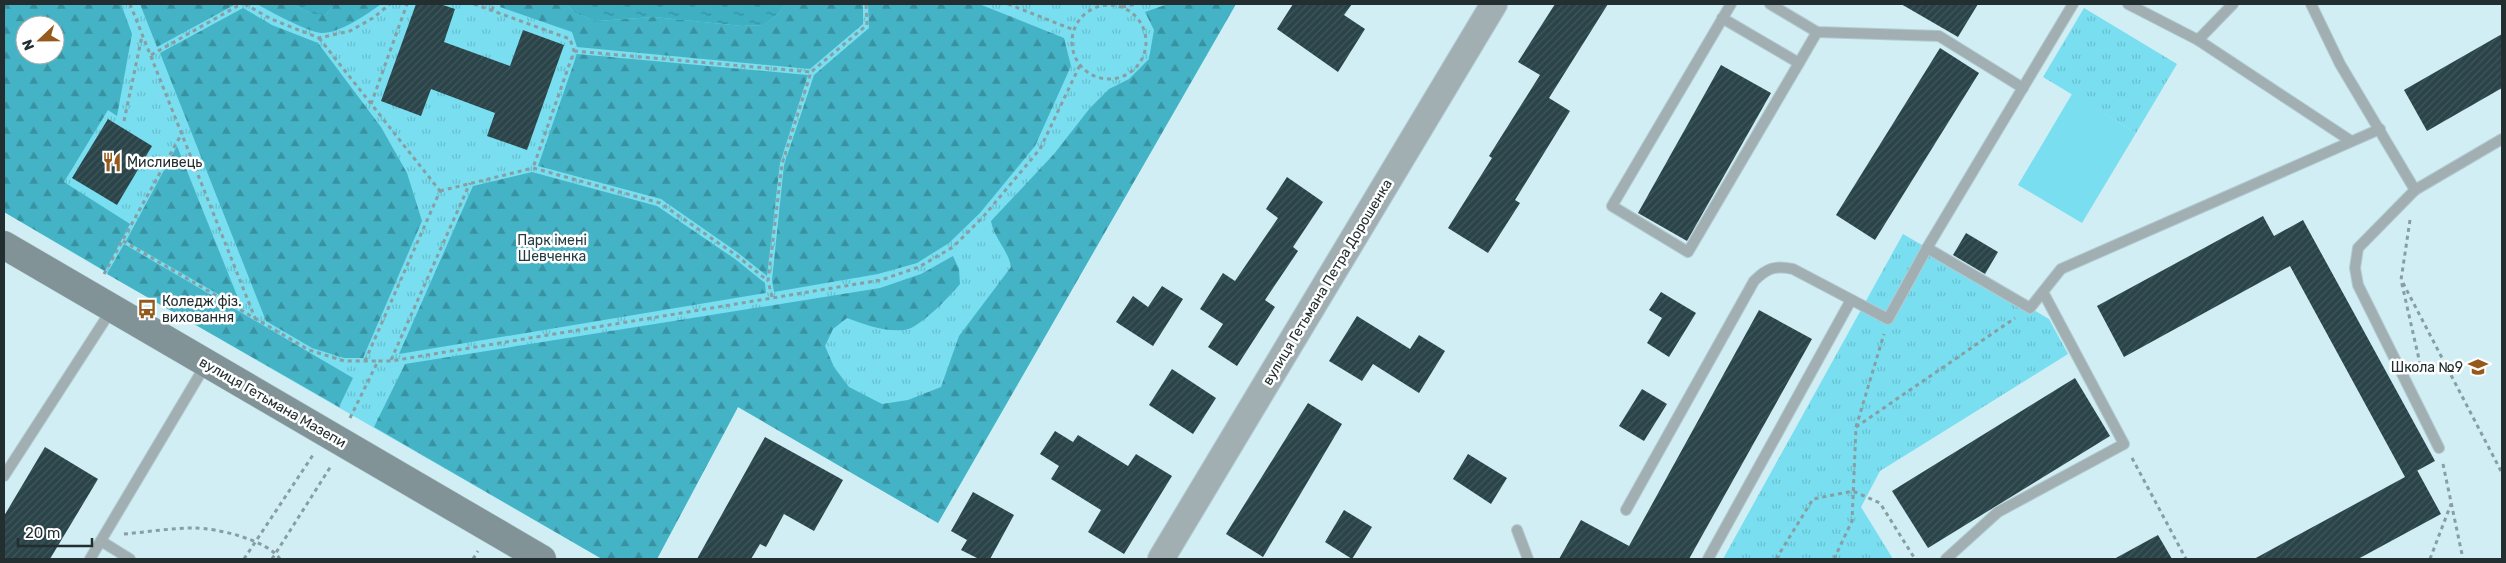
<svg xmlns="http://www.w3.org/2000/svg" width="2506" height="563" font-family="Rubik,sans-serif">
<style>
.grass{fill:url(#grass-tufts);fill-rule:evenodd}
.forest{fill:url(#forest-firs);fill-rule:evenodd}
.garden{fill:#78def0}
.water{fill:url(#water-ripples)}
.building{fill:url(#building-hatch)}
.lines{fill:none;stroke-linecap:round;stroke-linejoin:round}
.service-casing{stroke:#b1cbd1;stroke-width:12}
.tertiary-casing{stroke:#b1cbd1;stroke-width:28}
.secondary-casing{stroke:#b1cbd1;stroke-width:29}
.path{stroke:#879ea2;stroke-width:3;stroke-dasharray:4 4;stroke-linecap:butt}
.service{stroke:#a2afb2;stroke-width:10}
.tertiary{stroke:#a2afb2;stroke-width:26}
.secondary{stroke:#819397;stroke-width:28}
.labels{text-anchor:middle;stroke-width:5;stroke-linejoin:round;paint-order:stroke}
.poi-label{font-size:14px;fill:#222e30;stroke:#fff;text-anchor:start}
.park-label{font-size:14px;fill:#243d42;stroke:#fff}
.street-label{font-size:14px;fill:#222e30;stroke:#fff}
</style>
<defs>
<pattern id="grass-tufts" width="24" height="20" patternUnits="userSpaceOnUse" patternTransform="scale(1.25)"><rect width="24" height="20" fill="#78def0"/><path d="M3 7l-1-3M5 7V3M7 7l1-3M15 17l-1-3M17 17v-4M19 17l1-3" fill="none" stroke="#68bfce"/></pattern>
<pattern id="forest-firs" width="22" height="20" patternUnits="userSpaceOnUse" patternTransform="scale(1.25)"><rect width="22" height="20" fill="#45b3c6"/><path d="M5 1l3.5 6h-7zM16 11l3.5 6h-7z" fill="#3992a1"/></pattern>
<pattern id="water-ripples" width="26" height="14" patternUnits="userSpaceOnUse" patternTransform="scale(1.25)"><rect width="26" height="14" fill="#3fafc2"/><path d="M2 4q2-2 4 0t4 0M15 11q2-2 4 0t4 0" fill="none" stroke="#348f9e"/></pattern>
<pattern id="building-hatch" width="6" height="6" patternUnits="userSpaceOnUse" patternTransform="scale(1.25)"><rect width="6" height="6" fill="#2a4449"/><path d="M-1 1l2-2M0 6l6-6M5 7l2-2" fill="none" stroke="#40575b"/></pattern>
</defs>
<rect width="100%" height="100%" fill="#d0eef4"/>
<g class="grass">
<path d="M4,4H1236L938,523L738,407L657,559H602L107,274L104,271L4,212ZM25,25H55V55H25Z"/>
<polygon points="2084,8 2177,64 2136,133 2043,77"/>
<polygon points="1903,234 2049,319 2068,354 1880,471 1861,507 1893,559 1723,559"/>
</g>
<g class="forest">
<path d="M4,4H121L132,34L117,116L108,110L64,182L130,224L105,271L4,212ZM25,25H55V55H25Z"/>
<polygon points="140,4 236,4 157,47"/>
<path d="M257,4H291L313,14H326L335,4H381C368,14 338,34 321,33C308,32 269,11 257,4Z"/>
<polygon points="501,4 566,4 575,13 596,21 654,17 742,26 764,25 780,12 784,4 863,4 863,24 810,69 577,47 572,32 500,7"/>
<polygon points="868,4 979,4 1064,38 1071,66 1035,146 980,213 949,243 917,263 878,274 774,292 772,280 784,165 814,75 869,28"/>
<path d="M1168,4H1236L938,523L738,407L657,559H602L374,427L405,364L880,288L921,274L953,256L959,269L960,284C951,295 918,330 904,330C884,332 866,325 847,318L833,329L825,346L834,367L849,387L882,404L908,400L941,387L959,336L1011,267C1008,249 994,239 991,221L1054,154L1090,108L1109,89L1129,79L1149,59L1154,30L1145,12Z"/>
<polygon points="243,8 272,25 318,43 381,127 407,173 422,221 363,358 344,358 312,348 266,321 160,53"/>
<polygon points="577,54 808,75 780,163 767,276 737,252 661,199 538,166"/>
<polygon points="177,146 242,308 126,241"/>
<polygon points="532,172 657,206 735,259 765,283 766,293 399,354 473,186"/>
<polygon points="124,244 353,378 339,407 107,274"/>
</g>
<polygon class="garden" points="2072,94 2136,133 2082,223 2018,185"/>
<g class="water">
<polygon points="291,4 335,4 326,14 313,14"/>
<polygon points="566,4 784,4 780,12 764,25 742,26 654,17 596,21 575,13"/>
</g>
<g class="building">
<polygon points="416,4 440,4 455,9 444,42 510,66 523,30 564,45 527,150 487,136 495,113 431,89 421,116 381,101"/>
<polygon points="1293,4 1352,4 1344,15 1365,29 1338,72 1277,29"/>
<polygon points="1555,4 1608,4 1549,98 1570,111 1515,200 1520,203 1488,253 1448,228 1492,158 1489,156 1540,75 1518,62"/>
<polygon points="1901,4 1978,4 1958,37"/>
<polygon points="2502,34 2502,88 2427,131 2404,90"/>
<polygon points="1940,48 1979,73 1875,240 1836,215"/>
<polygon points="1721,65 1771,93 1687,241 1638,213"/>
<polygon points="108,119 152,146 117,205 72,178"/>
<polygon points="1287,177 1323,202 1293,247 1298,251 1265,300 1275,307 1237,366 1208,347 1223,324 1200,309 1223,273 1235,281 1278,218 1266,209"/>
<polygon points="2263,216 2274,236 2303,220 2435,461 2411,474 2417,470 2441,514 2358,559 2254,559 2405,477 2290,266 2124,357 2097,306"/>
<polygon points="1966,233 1998,252 1985,274 1953,255"/>
<polygon points="1162,286 1183,299 1153,346 1116,322 1133,296 1148,307"/>
<polygon points="1661,292 1696,313 1669,357 1647,343 1662,318 1649,310"/>
<polygon points="1759,310 1812,339 1689,559 1559,559 1581,520 1629,546"/>
<polygon points="1357,316 1410,349 1419,335 1445,351 1419,393 1373,364 1362,381 1329,361"/>
<polygon points="1172,369 1216,398 1193,434 1149,405"/>
<polygon points="2075,378 2110,436 1928,548 1892,491"/>
<polygon points="1642,389 1667,404 1644,441 1619,426"/>
<polygon points="1308,403 1342,424 1263,557 1226,534"/>
<polygon points="1055,431 1073,442 1078,435 1128,466 1136,454 1172,476 1124,554 1088,532 1101,510 1051,479 1059,466 1040,454"/>
<polygon points="765,437 843,480 814,531 784,514 766,547 760,544 751,559 697,559"/>
<polygon points="45,447 98,479 50,559 4,559 4,516"/>
<polygon points="1468,454 1507,478 1491,504 1453,479"/>
<polygon points="973,492 1014,515 990,559 979,559 961,550 967,540 951,531"/>
<polygon points="1344,510 1372,527 1352,559 1325,542"/>
<polygon points="2158,535 2172,559 2114,559"/>
</g>
<g class="lines">
<defs>
<g id="service">
<polyline points="1770,4 1817,32 1939,36 2023,88"/>
<polyline points="2128,4 2198,40 2351,141"/>
<polyline points="2311,4 2340,64 2415,190"/>
<polyline points="1722,18 1799,63 1688,252 1612,206 1731,4"/>
<polyline points="2198,40 2233,4"/>
<polyline points="1799,63 1817,32"/>
<polyline points="1927,248 2030,308 2061,269 2380,129"/>
<polyline points="2439,448 2358,285 2355,268 2358,248 2415,190 2502,139"/>
<polyline points="4,476 112,309"/>
<path d="M1626,510L1754,281C1767,268 1775,265 1793,269L1888,319L1927,248L2073,4"/>
<polyline points="1517,530 1528,559"/>
<polyline points="101,541 130,559"/>
<polyline points="90,559 206,364"/>
<polyline points="1708,559 1851,300"/>
<polyline points="1946,559 1998,512 2124,444 2043,292"/>
</g>
<polyline id="tertiary" points="1161,559 1494,4"/>
<polyline id="secondary" points="4,245 542,559"/>
</defs>
<use href="#service" class="service-casing"/>
<use href="#tertiary" class="tertiary-casing"/>
<use href="#secondary" class="secondary-casing"/>
<g class="path">
<polyline points="130,4 255,318"/>
<polyline points="245,4 271,19 319,38 350,31 373,18 390,4"/>
<polyline points="474,4 570,39 574,51 533,168"/>
<polyline points="1008,4 1074,30"/>
<circle cx="1109" cy="42" r="37"/>
<polyline points="1122,7 1136,4"/>
<polyline points="492,10 494,4"/>
<polyline points="319,38 440,191"/>
<polyline points="574,51 811,72"/>
<polyline points="151,55 241,4"/>
<polyline points="371,104 407,4"/>
<polyline points="124,121 142,36"/>
<polyline points="440,191 533,168 660,203 736,255 768,281"/>
<polyline points="2410,220 2401,280 2421,368"/>
<polyline points="123,241 309,350 344,361 378,361"/>
<polyline points="104,274 182,133"/>
<polyline points="2403,283 2502,473"/>
<polyline points="772,297 768,281 782,164 811,72 867,25 866,4"/>
<polyline points="391,360 470,183"/>
<polyline points="365,361 440,191"/>
<polyline points="350,418 378,361 391,361 881,280 919,267 953,247 983,217 1040,149 1080,65"/>
<polyline points="1856,427 2015,318"/>
<polyline points="2132,458 2186,559"/>
<polyline points="2443,464 2463,559"/>
<path d="M124,534C147,532 171,528 194,528C217,528 267,540 280,559"/>
<polyline points="244,559 313,455"/>
<polyline points="272,559 331,466"/>
<polyline points="473,559 478,551"/>
<polyline points="1776,559 1813,499 1853,491 1880,503 1915,559"/>
<polyline points="1834,559 1852,521 1856,427 1884,334"/>
<polyline points="2430,559 2451,504"/>
</g>
<use href="#service" class="service"/>
<use href="#tertiary" class="tertiary"/>
<use href="#secondary" class="secondary"/>
</g>
<defs>
<symbol id="restaurant-bare" viewBox="-9 -9 18 18"><path d="M-5-6h1v4h1v-4h1v4h1v-4h1v5L-1.5 .5V6h-2V.5L-5-1ZM5-6V6H3V1.5H1.5Q1.5-4 5-6Z" fill="#96591c" stroke="#fff" stroke-width="2.5" paint-order="stroke"/></symbol>
<symbol id="bus-bare" viewBox="-9 -9 18 18"><path d="M-5-6H5V4H4V6H2V4H-2V6H-4V4H-5ZM-3.5-4V0h7V-4ZM-3.5 1.2v1.5H-2V1.2ZM2 1.2v1.5H3.5V1.2Z" fill="#96591c" stroke="#fff" stroke-width="2.5" paint-order="stroke"/></symbol>
<symbol id="school-bare" viewBox="-9 -9 18 18"><path d="M0-5L7-2L0 1L-7-2ZM-4 1L0 2.5L4 1V4Q0 6-4 4Z" fill="#96591c" stroke="#fff" stroke-width="2.5" paint-order="stroke"/></symbol>
</defs>
<g fill-rule="evenodd">
<use href="#restaurant-bare" x="98" y="148" width="28" height="28"/>
<use href="#bus-bare" x="133" y="295" width="28" height="28"/>
<use href="#school-bare" x="2464" y="353" width="28" height="28"/>
</g>
<g class="labels">
<g class="poi-label">
<text x="127" y="167">Мисливець</text>
<text x="162" y="306">Коледж фіз.<tspan x="162" dy="16">виховання</tspan></text>
<text x="2463" y="372" text-anchor="end">Школа №9</text>
</g>
<g class="park-label">
<text x="552" y="245">Парк імені<tspan x="552" dy="16">Шевченка</tspan></text>
</g>
<g class="street-label">
<text transform="translate(1327 282) rotate(-59)" y="5">вулиця Гетьмана Петра Дорошенка</text>
<text transform="translate(273 402) rotate(30)" y="5">вулиця Гетьмана Мазепи</text>
</g>
</g>
<rect width="2506" height="563" fill="none" stroke="#222e30" stroke-width="10"/>
<g transform="translate(40 40) rotate(248)"><circle r="24" fill="#ffffff" stroke="#a7abac"/>
<path d="M0-4L9 19L0 12L-9 19Z" fill="#96591c"/>
<text y="-8" font-size="14" font-weight="bold" text-anchor="middle" fill="#222e30">N</text>
</g>
<path d="M18 538v8h74v-8" fill="none" stroke="#222e30" stroke-width="2.5"/>
<text x="25" y="538" font-size="15" fill="#222e30" stroke="#ffffff" stroke-width="4" paint-order="stroke">20 m</text>
</svg>
